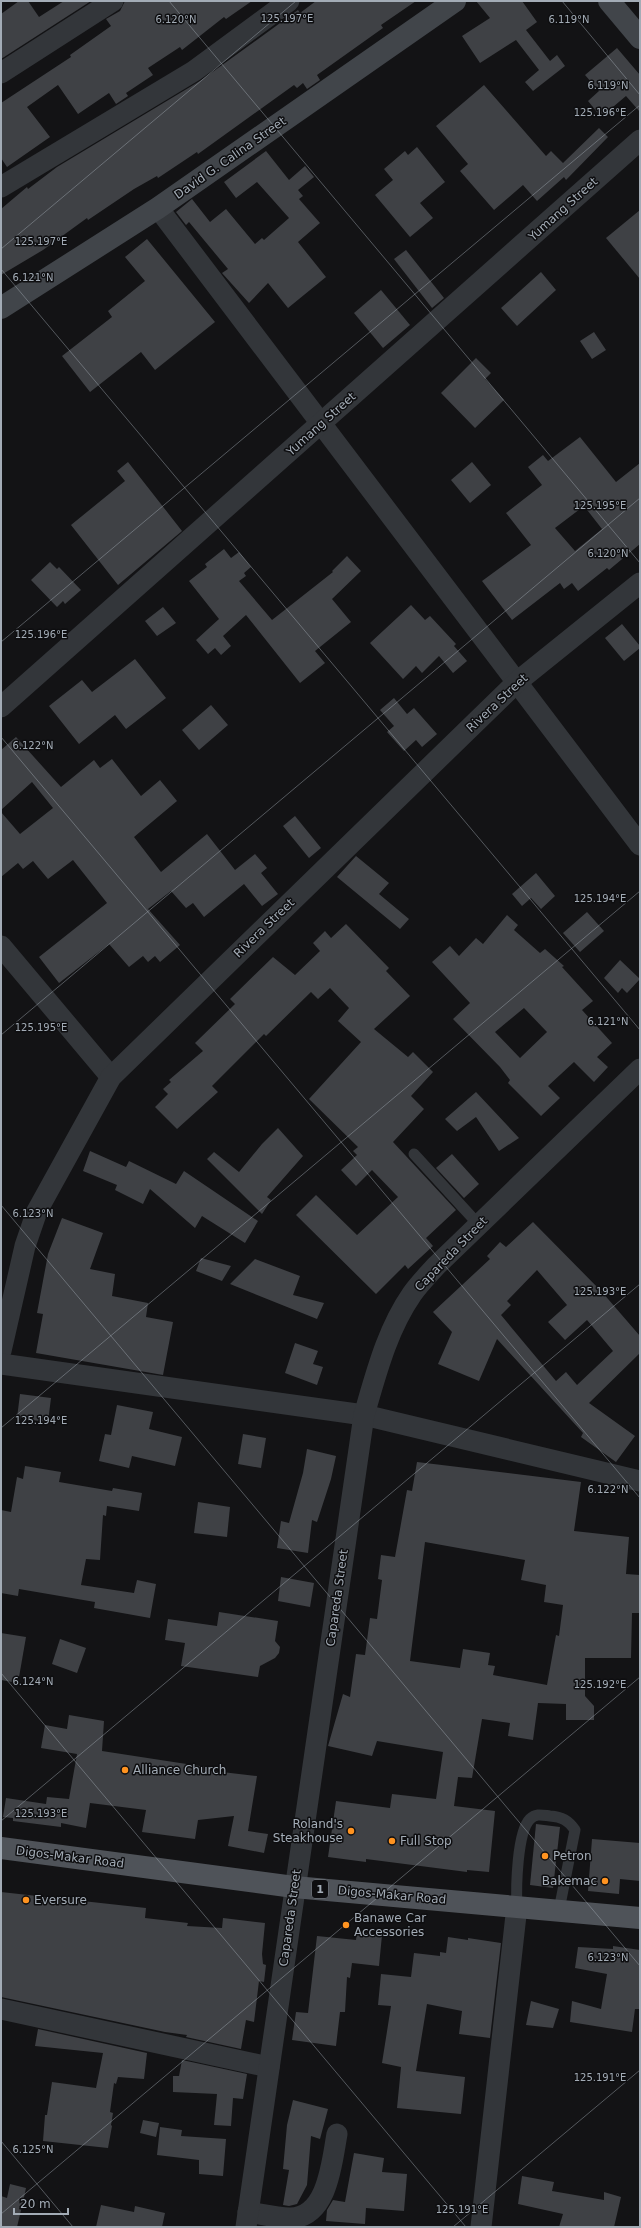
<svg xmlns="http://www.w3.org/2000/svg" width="641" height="2228" font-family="'DejaVu Sans',sans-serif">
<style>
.building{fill:#3f4145;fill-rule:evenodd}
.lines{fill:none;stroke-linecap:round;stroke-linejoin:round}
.lane{stroke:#33363a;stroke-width:11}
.street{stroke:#33363a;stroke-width:21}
.secondary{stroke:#41454a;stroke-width:22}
.primary{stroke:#4f5359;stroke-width:22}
.ticks{fill:none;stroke:#a3acb6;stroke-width:1;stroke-opacity:0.45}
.poi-dot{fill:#ff9320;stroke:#0e0e10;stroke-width:1.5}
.labels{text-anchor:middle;stroke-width:3;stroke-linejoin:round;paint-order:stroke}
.shield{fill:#0e0e10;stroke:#767d84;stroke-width:1}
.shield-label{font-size:11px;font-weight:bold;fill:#a3acb6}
.street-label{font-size:12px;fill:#a3acb6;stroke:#0e0e10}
.poi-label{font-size:12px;fill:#a3acb6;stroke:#0e0e10;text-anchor:start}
.ticks-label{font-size:10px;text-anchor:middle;fill:#a3acb6;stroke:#0e0e10;stroke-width:3;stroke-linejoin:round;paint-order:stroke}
</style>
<rect width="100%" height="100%" fill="#131315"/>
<g class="building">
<polygon points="19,1 28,1 39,17 64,1 91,1 1,59 1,14"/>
<polygon points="125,1 252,1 226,19 224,17 182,50 180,47 148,68 153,75 126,93 128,96 116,104 109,93 78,114 58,85 27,107 50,137 7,167 1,158 1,103 71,57 70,55 111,26 106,19 120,11"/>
<polygon points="316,1 416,1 381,25 383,28 317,75 320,80 307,89 303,83 297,88 294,85 198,154 197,152 158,178 157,176 134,189 88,220 87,218 43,250 1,275 1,209 27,187 28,189 57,167 200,81 298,10 300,13"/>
<polygon points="476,1 522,1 537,22 526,30 550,61 557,55 565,66 533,91 525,82 539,70 516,40 480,63 462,36 490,18"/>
<polygon points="617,48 640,75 640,112 626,96 601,117 588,101 599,91 585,75"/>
<polygon points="484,85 546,156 551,151 563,163 599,128 608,137 566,180 564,177 537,201 523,185 494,210 460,171 468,164 436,126"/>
<polygon points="417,147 445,182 420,203 433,218 410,237 375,195 393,180 384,169 405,151 408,155"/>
<polygon points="266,151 289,180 305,166 314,177 298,190 303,196 299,199 320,223 298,242 326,277 288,308 268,283 249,303 222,273 228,269 189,222 186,225 176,212 192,199 210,222 226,209 255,244 262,238 264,240 289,218 257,182 236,198 224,182"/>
<polygon points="640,210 640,279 606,238"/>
<polygon points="147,239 215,322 155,370 141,352 90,392 62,356 112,317 108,311 145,281 125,257"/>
<polygon points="406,250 444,298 432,308 394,259"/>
<polygon points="541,272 556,290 517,326 501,308"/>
<polygon points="381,290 410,325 383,348 354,313"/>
<polygon points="594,332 606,350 592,359 580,341"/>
<polygon points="476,358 491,373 485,379 504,400 475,428 441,393"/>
<path d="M580,437L616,482L640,463V544L609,570L607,568L578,591L572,583L564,589L560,583L512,620L482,581L531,545L506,513L542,485L528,467L543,455L548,461ZM584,506L602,529L575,551L555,528Z"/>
<polygon points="128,462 182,531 118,585 71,525 125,481 117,471"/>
<polygon points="472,462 491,485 470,503 451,480"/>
<polygon points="224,549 231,558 239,552 251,567 244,573 246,576 239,581 272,620 333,572 332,571 347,556 361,571 332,599 351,622 315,651 325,663 300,683 246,615 223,636 231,646 221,655 215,648 208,654 196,640 219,619 189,581 207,567 205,564"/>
<polygon points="50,562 57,569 59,567 81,590 65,604 63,601 57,607 31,580"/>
<polygon points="411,605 425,620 430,616 456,644 454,646 467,661 453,673 439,656 422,673 416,666 403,679 370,643"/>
<polygon points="163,607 176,623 157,636 145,621"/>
<polygon points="622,624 640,646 640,648 624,661 605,638"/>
<polygon points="135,659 166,698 126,729 115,715 79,744 49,706 82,680 92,692"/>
<polygon points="394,698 407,714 414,708 437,734 422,747 416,740 404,751 387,732 394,726 380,710"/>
<polygon points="211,705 228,725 199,750 182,730"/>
<polygon points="16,737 61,787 94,760 100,768 112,759 141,796 160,780 177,801 134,837 161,872 207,834 235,870 255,854 267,868 261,873 278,894 262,906 244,884 204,917 193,903 186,908 171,891 148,909 180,945 160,962 155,956 148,962 143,956 129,967 109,944 59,983 39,957 107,903 73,860 48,879 33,861 23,869 18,863 1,877 1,812 20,834 53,808 32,782 1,810 1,750"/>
<polygon points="295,816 321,848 309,858 283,826"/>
<polygon points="356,856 389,883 379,894 409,919 400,929 337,877"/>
<polygon points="536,873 555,896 541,909 531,898 522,906 512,894"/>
<polygon points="587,912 604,931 580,952 563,933"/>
<path d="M507,915L518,925L514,930L540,953L545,949L564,966L562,967L593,1001L582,1010L612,1043L597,1057L608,1067L594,1082L574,1062L548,1086L560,1098L541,1116L508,1083L510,1080L500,1067L453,1019L470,1003L432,962L450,946L459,956L476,938L483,944ZM524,1008L547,1032L520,1058L495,1032Z"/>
<polygon points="346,924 389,968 386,971 410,996 374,1029 408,1057 413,1052 433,1072 411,1096 424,1109 393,1142 456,1210 426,1238 433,1246 408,1269 405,1265 376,1294 296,1215 316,1195 357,1235 398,1197 372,1170 356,1186 341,1170 357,1155 353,1151 358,1147 309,1099 361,1042 338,1021 349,1008 330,988 318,999 311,992 266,1036 264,1034 212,1086 218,1092 177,1129 155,1107 168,1094 163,1089 171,1082 169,1080 203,1051 195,1043 235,1004 230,999 273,957 295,975 320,951 313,943 325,931 331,938"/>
<polygon points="620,960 640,979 627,993 622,988 618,993 604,978"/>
<polygon points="476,1092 519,1138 499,1151 476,1117 457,1131 445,1119"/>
<polygon points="278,1128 303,1156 267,1197 271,1200 262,1214 207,1159 214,1152 239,1172 262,1144"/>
<polygon points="90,1151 126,1167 129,1161 176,1184 184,1171 258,1221 245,1243 202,1216 195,1228 150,1189 143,1204 115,1190 117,1185 83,1171"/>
<polygon points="452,1154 479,1184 464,1198 436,1168"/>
<polygon points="62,1218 103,1233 90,1269 115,1274 112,1296 148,1303 146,1317 173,1322 163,1375 36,1353 43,1314 37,1313 48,1254"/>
<path d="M533,1222L602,1292L640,1336V1353L589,1403L635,1436L616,1462L581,1437L583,1433L497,1339L479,1381L438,1364L452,1332L433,1312L490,1259L487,1256L500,1242L506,1247ZM537,1270L567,1305L548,1322L565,1340L587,1320L613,1351L577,1385L566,1372L556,1381L501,1315L511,1305L507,1301Z"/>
<polygon points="201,1258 231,1266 222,1281 196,1271"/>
<polygon points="255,1259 300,1276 293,1295 324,1303 317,1319 230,1284"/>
<polygon points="295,1343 318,1351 313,1364 323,1367 317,1385 285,1373"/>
<polygon points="20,1394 51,1398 48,1422 17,1418"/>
<polygon points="117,1405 153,1412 149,1429 182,1437 175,1466 132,1456 129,1468 99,1461 105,1434 111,1435"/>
<polygon points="243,1434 266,1438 261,1468 238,1464"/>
<polygon points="307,1449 336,1456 331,1479 317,1522 312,1520 308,1553 277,1548 281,1521 289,1523 303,1473"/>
<path d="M417,1462L581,1482L574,1531L629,1537L626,1574L640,1575V1613H632L631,1658H585V1696L594,1706V1720H566V1704L538,1703L533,1740L508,1736L510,1723L482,1719L472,1778L458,1777L454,1806L495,1811L489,1872L467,1870V1872L366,1859V1862L328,1857L336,1801L390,1808L392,1794L436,1799L443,1752L377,1741L372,1756L328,1746L343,1694L350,1697L356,1654L365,1655L370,1618L377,1619L382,1580L378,1579L381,1555L395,1557L407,1490L412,1491ZM425,1542L525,1560L521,1580L546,1585L544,1602L563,1605L559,1636L556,1635L547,1685L493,1675L495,1666L488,1665L490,1653L463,1649L460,1668L410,1661Z"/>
<polygon points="25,1466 61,1472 59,1482 112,1491 113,1488 142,1493 139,1511 107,1506 106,1516 103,1515 100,1560 86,1559 81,1585 134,1593 137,1580 156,1584 150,1618 94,1608 95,1602 19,1589 18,1596 1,1593 1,1510 11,1512 17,1477 23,1479"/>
<polygon points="198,1502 230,1507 227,1537 194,1533"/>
<polygon points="281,1577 314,1583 310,1607 278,1601"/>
<polygon points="219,1612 278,1621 275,1641 280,1647 279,1653 275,1658 260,1666 258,1677 181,1666 185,1643 165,1640 168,1619 217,1626"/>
<polygon points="1,1633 26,1637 18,1683 1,1680"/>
<polygon points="60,1639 86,1648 77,1673 52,1664"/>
<polygon points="69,1715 104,1721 102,1751 206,1767 205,1770 257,1776 248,1831 268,1834 264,1853 228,1846 234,1816 198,1820 195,1839 142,1832 146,1810 90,1803 86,1828 61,1823 61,1827 13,1821 13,1818 3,1817 6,1798 46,1804 47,1797 69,1799 77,1754 41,1748 45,1725 67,1729"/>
<polygon points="536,1824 560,1827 553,1888 530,1885"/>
<polygon points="592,1839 640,1843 640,1881 620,1879 619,1894 588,1891"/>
<polygon points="1,1892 146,1908 145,1918 188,1923 187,1926 222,1928 223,1918 265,1923 262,1954 263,1964 266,1965 264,1982 259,1981 254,2022 246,2020 241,2049 186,2037 187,2035 165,2032 1,1997"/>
<polygon points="357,1932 382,1935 379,1966 352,1963 350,1978 347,1977 345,2012 340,2012 336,2046 292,2040 296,2012 308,2013 317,1936 356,1940"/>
<polygon points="448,1937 468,1940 468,1938 501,1943 490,2038 459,2034 462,2011 427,2004 416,2071 465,2077 461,2114 397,2108 401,2067 382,2063 391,2006 378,2005 381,1974 411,1977 414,1953 440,1956 440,1952 446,1953"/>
<polygon points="613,1946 640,1950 640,2009 635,2009 632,2032 570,2022 572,2001 601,2009 607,1974 575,1968 578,1947 613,1949"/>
<polygon points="531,2001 559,2009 553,2028 526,2025"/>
<polygon points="38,2029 147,2053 144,2079 118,2077 116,2084 114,2083 110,2112 113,2113 111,2125 112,2126 108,2148 43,2141 45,2115 47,2115 52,2082 96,2088 103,2053 35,2046"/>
<polygon points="182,2060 247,2074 243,2099 233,2098 231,2126 214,2125 217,2094 173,2092 173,2076 179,2076"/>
<polygon points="293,2100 328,2109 320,2139 311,2136 307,2185 297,2204 289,2206 283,2205 289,2170 283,2169 287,2125"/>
<polygon points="143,2120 159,2123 156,2137 140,2133"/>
<polygon points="160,2127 182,2130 181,2136 226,2139 223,2176 199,2174 199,2160 157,2155"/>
<polygon points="354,2153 384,2158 382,2172 407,2174 404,2211 366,2208 365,2224 326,2221 327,2210 333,2200 345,2202"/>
<polygon points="522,2176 554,2182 552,2191 604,2200 604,2192 621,2197 614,2227 559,2227 563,2214 518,2204"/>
<polygon points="10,2184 26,2188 23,2202 17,2227 1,2227 1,2196 7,2198"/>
<polygon points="101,2205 134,2212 135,2206 165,2213 162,2227 96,2227"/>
</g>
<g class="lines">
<g class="lane">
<polyline points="414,1154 479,1225"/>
<path d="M517,1906C516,1888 517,1832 530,1819C536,1813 542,1815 550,1816C562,1817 568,1820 575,1830L559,1910"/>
</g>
<g class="street">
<polyline points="1,73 113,1"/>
<polyline points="1,187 194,71 289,1"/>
<polyline points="158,208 640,845"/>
<polyline points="1,707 640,140"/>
<polyline points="1,946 111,1077"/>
<polyline points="1,1351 25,1246 37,1211 111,1077 517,682 640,583"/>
<polyline points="1,1364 364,1415 640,1481"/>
<polyline points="1,2009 269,2067"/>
<path d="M248,2212C261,2214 277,2218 290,2218C328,2218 332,2161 337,2134"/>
<path d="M246,2227L364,1415C376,1374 387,1330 412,1294C419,1284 428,1275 436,1266L640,1069"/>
<polyline points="481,2227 517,1906"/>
</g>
<g class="secondary">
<polyline points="609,1 640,38"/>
<polyline points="1,308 158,208 455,1"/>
</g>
<polyline class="primary" points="1,1848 294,1887 640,1918"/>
</g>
<path class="ticks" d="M169,1L640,563M562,1L640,95M1,249L296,1M1,269L640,1030M1,642L640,105M1,737L640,1498M1,1035L640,498M1,1205L640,1966M1,1428L640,891M1,1673L466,2227M1,1821L640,1284M1,2141L73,2227M1,2214L640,1677M453,2227L640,2070"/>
<g class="poi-dot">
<circle cx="125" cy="1770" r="4"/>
<circle cx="351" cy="1831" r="4"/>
<circle cx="392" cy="1841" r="4"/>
<circle cx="545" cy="1856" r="4"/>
<circle cx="605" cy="1881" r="4"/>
<circle cx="26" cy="1900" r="4"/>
<circle cx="346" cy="1925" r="4"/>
</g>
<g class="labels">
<rect class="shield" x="312" y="1880" width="16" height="18" rx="3"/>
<g class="shield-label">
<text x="320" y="1893">1</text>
</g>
<g class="street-label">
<text transform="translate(230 158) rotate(-35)" y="4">David G. Calina Street</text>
<text transform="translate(563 209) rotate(-42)" y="4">Yumang Street</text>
<text transform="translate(321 424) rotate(-42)" y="4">Yumang Street</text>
<text transform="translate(497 703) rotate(-43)" y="4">Rivera Street</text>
<text transform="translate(264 928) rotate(-44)" y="4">Rivera Street</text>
<text transform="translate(451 1254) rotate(-46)" y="4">Capareda Street</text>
<text transform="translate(337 1598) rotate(-82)" y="4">Capareda Street</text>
<text transform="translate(70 1857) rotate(7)" y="4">Digos-Makar Road</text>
<text transform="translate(392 1895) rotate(5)" y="4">Digos-Makar Road</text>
<text transform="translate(290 1918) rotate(-82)" y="4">Capareda Street</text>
</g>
<g class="poi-label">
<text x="133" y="1774">Alliance Church</text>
<text x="343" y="1828" text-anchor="end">Roland's<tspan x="343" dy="14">Steakhouse</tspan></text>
<text x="400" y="1845">Full Stop</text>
<text x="553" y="1860">Petron</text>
<text x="597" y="1885" text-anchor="end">Bakemac</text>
<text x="34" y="1904">Eversure</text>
<text x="354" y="1922">Banawe Car<tspan x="354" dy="14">Accessories</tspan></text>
</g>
</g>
<g class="ticks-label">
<text x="287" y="22">125.197°E</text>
<text x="569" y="23">6.119°N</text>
<text x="176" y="23">6.120°N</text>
<text x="608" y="89">6.119°N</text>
<text x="600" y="116">125.196°E</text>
<text x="41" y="245">125.197°E</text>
<text x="33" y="281">6.121°N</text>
<text x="600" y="509">125.195°E</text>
<text x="608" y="557">6.120°N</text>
<text x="41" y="638">125.196°E</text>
<text x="33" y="749">6.122°N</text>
<text x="600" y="902">125.194°E</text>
<text x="608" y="1025">6.121°N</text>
<text x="41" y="1031">125.195°E</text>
<text x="33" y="1217">6.123°N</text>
<text x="600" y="1295">125.193°E</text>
<text x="41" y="1424">125.194°E</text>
<text x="608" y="1493">6.122°N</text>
<text x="33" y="1685">6.124°N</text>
<text x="600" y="1688">125.192°E</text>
<text x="41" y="1817">125.193°E</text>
<text x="608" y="1961">6.123°N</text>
<text x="600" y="2081">125.191°E</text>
<text x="33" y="2153">6.125°N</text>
<text x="462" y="2213">125.191°E</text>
</g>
<rect width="641" height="2228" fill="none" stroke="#a3acb6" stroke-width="4"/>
<path d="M14 2208v6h54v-6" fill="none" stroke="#a3acb6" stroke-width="2"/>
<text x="20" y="2208" font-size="12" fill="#a3acb6" stroke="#0e0e10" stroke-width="3" paint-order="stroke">20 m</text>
</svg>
